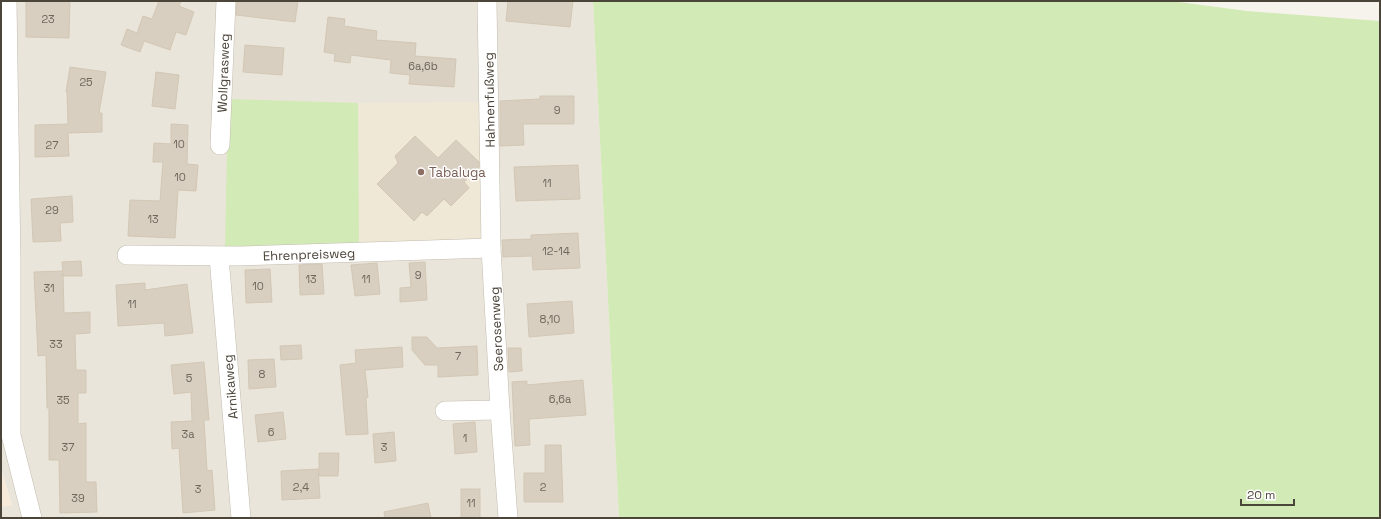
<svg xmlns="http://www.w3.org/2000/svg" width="1381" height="519" font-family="'Space Grotesk',sans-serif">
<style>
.residential{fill:#eae5da}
.commercial{fill:#f7ead8}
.education{fill:#efe8d6}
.green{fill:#d2eab5}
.building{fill:#d8cfc1;stroke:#d3c7b4}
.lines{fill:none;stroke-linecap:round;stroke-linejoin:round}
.street-casing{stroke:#c2bbae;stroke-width:20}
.street{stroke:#fff;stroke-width:19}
.education-dot{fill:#8d6e63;stroke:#fff;stroke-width:1.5}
.labels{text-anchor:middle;stroke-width:3;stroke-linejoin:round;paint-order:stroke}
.number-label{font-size:11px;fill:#6e675b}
.street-label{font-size:13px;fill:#4b4439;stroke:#fff}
.education-label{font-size:13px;fill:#785e54;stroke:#fff;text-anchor:start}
</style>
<rect width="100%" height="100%" fill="#f6f3ec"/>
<polygon class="residential" points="1,1 593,1 619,518 1,518 1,507 12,505 1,469"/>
<polygon class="commercial" points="1,469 12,505 1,507"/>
<polygon class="education" points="483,102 485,240 359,243 358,103"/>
<g class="green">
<polygon points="593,1 1171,1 1247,11 1380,21 1380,518 619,518"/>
<polygon points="228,99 358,103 359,243 225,249"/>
</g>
<g class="building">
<polygon points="26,1 70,1 69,38 26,37"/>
<polygon points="159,1 181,1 179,6 194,12 186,35 176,32 170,50 144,41 140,52 121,45 127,29 137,33 143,16 152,19"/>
<polygon points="237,1 298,1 295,22 236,15"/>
<polygon points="508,1 573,1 570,27 506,21"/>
<polygon points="328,17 345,19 344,26 377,31 376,40 416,43 415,56 456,59 454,87 409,84 410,75 390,73 391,60 351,55 350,63 334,61 335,54 324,52"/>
<polygon points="245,45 284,48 282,75 243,72"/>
<polygon points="70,67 106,72 99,113 102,113 102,132 68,133 69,156 35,157 35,125 68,124 67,92 66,92"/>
<polygon points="156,72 179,75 175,109 152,106"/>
<polygon points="540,96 574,96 574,124 523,124 524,145 500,146 500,101 540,99"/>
<polygon points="171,124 188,125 187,164 198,165 196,191 178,190 175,238 128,236 130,200 160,201 163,162 153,162 154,143 171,144"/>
<polygon points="415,136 438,158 456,140 479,162 479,167 464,182 469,188 451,206 444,199 427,216 422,212 414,221 377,184 398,163 395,156"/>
<polygon points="578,165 580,199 516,201 514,167"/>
<polygon points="72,196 73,222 60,223 61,241 33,242 31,199"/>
<polygon points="578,233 580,268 533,270 532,256 503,257 502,240 531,239 531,235"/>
<polygon points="81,261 82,276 63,276 63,273 64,313 90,312 90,333 75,334 76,370 86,370 86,393 78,393 78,424 86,423 86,482 96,482 97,512 60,513 59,460 49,460 49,408 47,408 46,355 38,356 34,272 63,271 62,262"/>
<polygon points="425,262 427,300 400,302 400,288 411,287 409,263"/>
<polygon points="377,263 380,294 355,296 351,265"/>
<polygon points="322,264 324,294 300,295 299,265"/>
<polygon points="270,269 272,302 246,303 245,270"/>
<polygon points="145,283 145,290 187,284 193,333 165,336 164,323 118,326 116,285"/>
<polygon points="572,301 574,333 529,337 527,304"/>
<polygon points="412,337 427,337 437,348 477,346 478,375 438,377 438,365 425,365 412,350"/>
<polygon points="301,345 302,359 281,360 280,346"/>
<polygon points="402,347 403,367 365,370 368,397 366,398 368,434 346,435 340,365 356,363 355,350"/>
<polygon points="508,348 521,348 522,371 509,372"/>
<polygon points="274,359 276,387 249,389 248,360"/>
<polygon points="204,362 209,420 204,420 207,471 212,470 215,510 183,513 179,448 172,449 171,422 192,421 191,392 174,394 171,365"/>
<polygon points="583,380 586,415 529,419 530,445 515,446 512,382 527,381 527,385"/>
<polygon points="283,412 286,439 258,442 255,415"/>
<polygon points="475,422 477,452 455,454 453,424"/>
<polygon points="394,432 396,461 375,463 373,434"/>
<polygon points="545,445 561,445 563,502 524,502 524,473 545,473"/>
<polygon points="319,453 339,453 338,476 319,476"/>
<polygon points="318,469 320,498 282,500 281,471"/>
<rect x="461" y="489" width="19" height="29"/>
<polygon points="428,503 431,518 385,518 384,512"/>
</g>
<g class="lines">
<defs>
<g id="street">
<polyline points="7,1 11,261 11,435 32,518"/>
<polyline points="487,1 491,248 500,410 508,518"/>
<polyline points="220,145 226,1"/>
<polyline points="127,255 240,256 491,248"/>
<polyline points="219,257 241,518"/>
<polyline points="445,411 500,410"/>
</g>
</defs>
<use href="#street" class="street-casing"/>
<use href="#street" class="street"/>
</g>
<circle class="education-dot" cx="421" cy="172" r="4"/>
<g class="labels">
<g class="number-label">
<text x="48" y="23">23</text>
<text x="423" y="70">6a,6b</text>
<text x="86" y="86">25</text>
<text x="557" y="114">9</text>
<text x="179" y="148">10</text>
<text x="52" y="149">27</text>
<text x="180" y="181">10</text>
<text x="547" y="187">11</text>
<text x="52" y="214">29</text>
<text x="153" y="223">13</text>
<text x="556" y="255">12-14</text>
<text x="418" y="279">9</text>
<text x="311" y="283">13</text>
<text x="366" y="283">11</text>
<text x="258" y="290">10</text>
<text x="49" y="292">31</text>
<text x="132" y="308">11</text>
<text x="550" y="323">8,10</text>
<text x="56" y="348">33</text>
<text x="458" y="360">7</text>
<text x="262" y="378">8</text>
<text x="189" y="382">5</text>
<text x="560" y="403">6,6a</text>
<text x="63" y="404">35</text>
<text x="271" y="436">6</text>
<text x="188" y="438">3a</text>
<text x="465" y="442">1</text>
<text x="68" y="451">37</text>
<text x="384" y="451">3</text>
<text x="301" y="491">2,4</text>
<text x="543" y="491">2</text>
<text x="198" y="493">3</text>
<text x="78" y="502">39</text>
<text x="471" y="507">11</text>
</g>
<g class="street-label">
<text transform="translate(223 73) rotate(-88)" y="5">Wollgrasweg</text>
<text transform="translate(489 100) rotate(-91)" y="5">Hahnenfußweg</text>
<text transform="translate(309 254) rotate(-2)" y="5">Ehrenpreisweg</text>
<text transform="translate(496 329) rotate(-93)" y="5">Seerosenweg</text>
<text transform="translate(230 387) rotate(-95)" y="5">Arnikaweg</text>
</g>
<g class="education-label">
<text x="429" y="177">Tabaluga</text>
</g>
</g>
<rect width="1381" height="519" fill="none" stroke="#4b4439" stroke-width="4"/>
<path d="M1241 499v6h53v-6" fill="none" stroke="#4b4439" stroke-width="2"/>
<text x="1247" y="499" font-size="12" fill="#4b4439" stroke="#ffffff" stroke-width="3" paint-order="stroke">20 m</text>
</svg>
